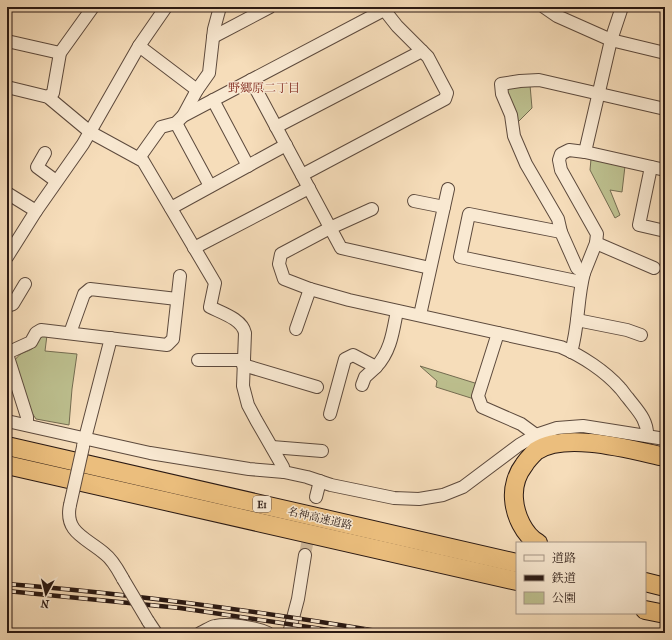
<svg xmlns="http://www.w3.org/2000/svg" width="672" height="640" font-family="'IM FELL French Canon','Noto Serif JP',serif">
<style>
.green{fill:#bdc08f;stroke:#746c51}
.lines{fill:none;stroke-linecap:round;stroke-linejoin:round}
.minor-tunnel{stroke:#cdb699;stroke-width:12;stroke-dasharray:12 6;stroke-linecap:butt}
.minor-casing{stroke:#5d4a3d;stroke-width:14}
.highway-casing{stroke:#2a1913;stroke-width:20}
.minor{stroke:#f9e9d2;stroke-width:12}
.highway{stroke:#ebbe7d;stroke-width:18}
.rail-casing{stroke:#2a1913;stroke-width:4.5}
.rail{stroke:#f9e9d2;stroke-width:3;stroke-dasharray:9;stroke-linecap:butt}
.minor-bridge-casing{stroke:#5d4a3d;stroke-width:14;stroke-linecap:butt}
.minor-bridge{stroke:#f9e9d2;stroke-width:12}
.labels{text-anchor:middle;stroke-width:3;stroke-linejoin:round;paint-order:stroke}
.shield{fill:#f9e9d2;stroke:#68574c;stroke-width:1}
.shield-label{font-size:10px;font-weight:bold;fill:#2a1913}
.street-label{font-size:11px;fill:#2a1913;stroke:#f9e9d2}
.neighbourhood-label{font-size:12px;fill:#7a1f14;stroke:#f9e9d2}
</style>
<rect width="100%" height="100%" fill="#f6ddba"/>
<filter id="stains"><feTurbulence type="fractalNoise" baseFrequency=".005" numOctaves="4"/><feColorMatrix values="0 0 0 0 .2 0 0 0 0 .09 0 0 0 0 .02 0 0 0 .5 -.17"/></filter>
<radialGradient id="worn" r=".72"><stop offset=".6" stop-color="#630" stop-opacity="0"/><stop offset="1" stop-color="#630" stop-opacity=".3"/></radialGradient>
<g class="green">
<polygon points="530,85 532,108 518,122 505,88"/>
<polygon points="591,159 625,166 622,192 610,190 620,215 615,218 590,170"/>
<path d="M47,335L45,351L77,354L72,389L69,425L36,419L30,410L15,360C21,351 27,353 33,348C39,342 36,337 47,335Z"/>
<polygon points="420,366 478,384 474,399 436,387 437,381"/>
</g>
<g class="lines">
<polyline class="minor-tunnel" points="305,555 316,497"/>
<defs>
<g id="minor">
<polyline points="544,7 557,16 611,40 665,53"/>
<polyline points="213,37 270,7"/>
<polyline points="7,41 60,53"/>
<polyline points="139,46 197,90"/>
<polyline points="251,80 341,248 430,268"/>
<path d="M7,87L48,97L90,132L143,161L215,283L210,307C222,313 242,319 245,333L243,386L248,405L256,420L283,467L284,472"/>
<polyline points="48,97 53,93 60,53 93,7"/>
<polyline points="213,100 248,166"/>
<polyline points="183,116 197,90 209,73 214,29 220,7"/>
<polyline points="176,123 210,186"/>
<polyline points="276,127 422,51"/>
<polyline points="585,152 611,40 622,7"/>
<polyline points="45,153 37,167 56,181"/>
<polyline points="139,158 161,127 176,123 183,116 384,10"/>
<polyline points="651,167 639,225 665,231"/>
<polyline points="302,175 445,99 447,93 428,57 397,26 382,7"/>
<polyline points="7,193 36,211"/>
<polyline points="414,201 444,207"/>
<polyline points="171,208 286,145"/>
<path d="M372,209L330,228L281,254L279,264L284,279L310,289L349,300L561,347C582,356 605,371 620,388C623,391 625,395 628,398C637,410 648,420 647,436"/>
<polyline points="561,232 469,214 460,257 581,282"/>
<polyline points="596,243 654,268"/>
<polyline points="194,248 309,188"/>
<polyline points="7,257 36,211 83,144 139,46 166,7"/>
<polyline points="584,273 596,243 597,234 561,170 559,160 561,154 569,150 585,152 665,170"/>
<polyline points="7,306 13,304 25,284"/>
<polyline points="420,315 448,189"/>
<polyline points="577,320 627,330 641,335"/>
<polyline points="296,329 310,289"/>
<polyline points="70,333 84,294 90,289 177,299"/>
<polyline points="498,333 478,396 482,407 521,424 536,435"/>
<path d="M571,352C579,326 577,299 584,273L577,268L561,232L558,219L526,164L514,136L511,115L502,94L501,84L520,81L539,80L665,109"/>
<polyline points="7,353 31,342 36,333 41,330 167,345 173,339 180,276"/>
<polyline points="7,354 27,417 27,425"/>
<polyline points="198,360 244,360"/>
<polyline points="243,365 317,387"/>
<polyline points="362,385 365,377 376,367"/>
<path d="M330,414L345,359L353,355L376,367C391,351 393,331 397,311"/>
<polyline points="7,421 150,453 249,469 284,472 307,477 331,485 394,498 419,499 443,495 463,487 519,445 536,435 557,428 583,426 665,439"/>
<polyline points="83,446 111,338"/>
<polyline points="272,447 322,451"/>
<polyline points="316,497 320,481"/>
<path d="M70,505C64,533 87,538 105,554C113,560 118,570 123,579"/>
<polyline points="148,621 156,633"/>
<path d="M200,633C205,631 210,627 215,626C228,623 255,627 268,633"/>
<polyline points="289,633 298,599 305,555"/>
</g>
<g id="highway">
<polyline points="7,446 517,563"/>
<polyline points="7,465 517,581"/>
<path d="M538,543C524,535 515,515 514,499C513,487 517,474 524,465C527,460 532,455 536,451C566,431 632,450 665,457"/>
<polyline points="645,582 665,587"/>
<polyline points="645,610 665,614"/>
</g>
</defs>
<use href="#minor" class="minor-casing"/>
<use href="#highway" class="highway-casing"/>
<use href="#minor" class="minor"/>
<use href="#highway" class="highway"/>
<defs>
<g id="rail">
<path d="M7,584C135,594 263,612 389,633"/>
<polyline points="7,591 180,608 349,633"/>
</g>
</defs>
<use href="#rail" class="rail-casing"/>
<use href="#rail" class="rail"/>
<defs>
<g id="minor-bridge">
<polyline points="70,505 83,447"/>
<polyline points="123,579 148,621"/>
</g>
</defs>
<use href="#minor-bridge" class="minor-bridge-casing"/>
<use href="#minor-bridge" class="minor-bridge"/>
</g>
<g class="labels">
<rect class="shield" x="253" y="496" width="18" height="16" rx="3"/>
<g class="shield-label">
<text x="262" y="508">E1</text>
</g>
<g class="street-label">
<text transform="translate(320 518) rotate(13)" y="4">名神高速道路</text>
</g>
<g class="neighbourhood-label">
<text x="264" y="92">野郷原二丁目</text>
</g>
</g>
<rect width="672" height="640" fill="none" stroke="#f6ddba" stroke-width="24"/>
<rect x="8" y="8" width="656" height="624" fill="none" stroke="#2a1913" stroke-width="2"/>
<rect x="12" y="12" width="648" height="616" fill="none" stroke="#2a1913"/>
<rect x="516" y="542" width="130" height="72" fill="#f9e9d2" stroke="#a69686"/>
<rect x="524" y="555" width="20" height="6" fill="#f9e9d2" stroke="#a69686"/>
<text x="552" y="562" font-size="12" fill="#2a1913">道路</text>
<rect x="524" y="575" width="20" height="6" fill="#2a1913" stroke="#a69686"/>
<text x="552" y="582" font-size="12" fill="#2a1913">鉄道</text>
<rect x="524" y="592" width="20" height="12" fill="#bdc08f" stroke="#a69686"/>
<text x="552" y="602" font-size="12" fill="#2a1913">公園</text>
<g transform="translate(46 594) rotate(187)" stroke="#f9e9d2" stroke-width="3" paint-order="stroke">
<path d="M0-3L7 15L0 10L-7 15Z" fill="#2a1913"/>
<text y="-6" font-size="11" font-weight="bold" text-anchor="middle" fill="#2a1913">N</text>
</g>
<rect width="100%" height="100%" filter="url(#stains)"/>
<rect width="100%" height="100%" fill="url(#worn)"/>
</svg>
